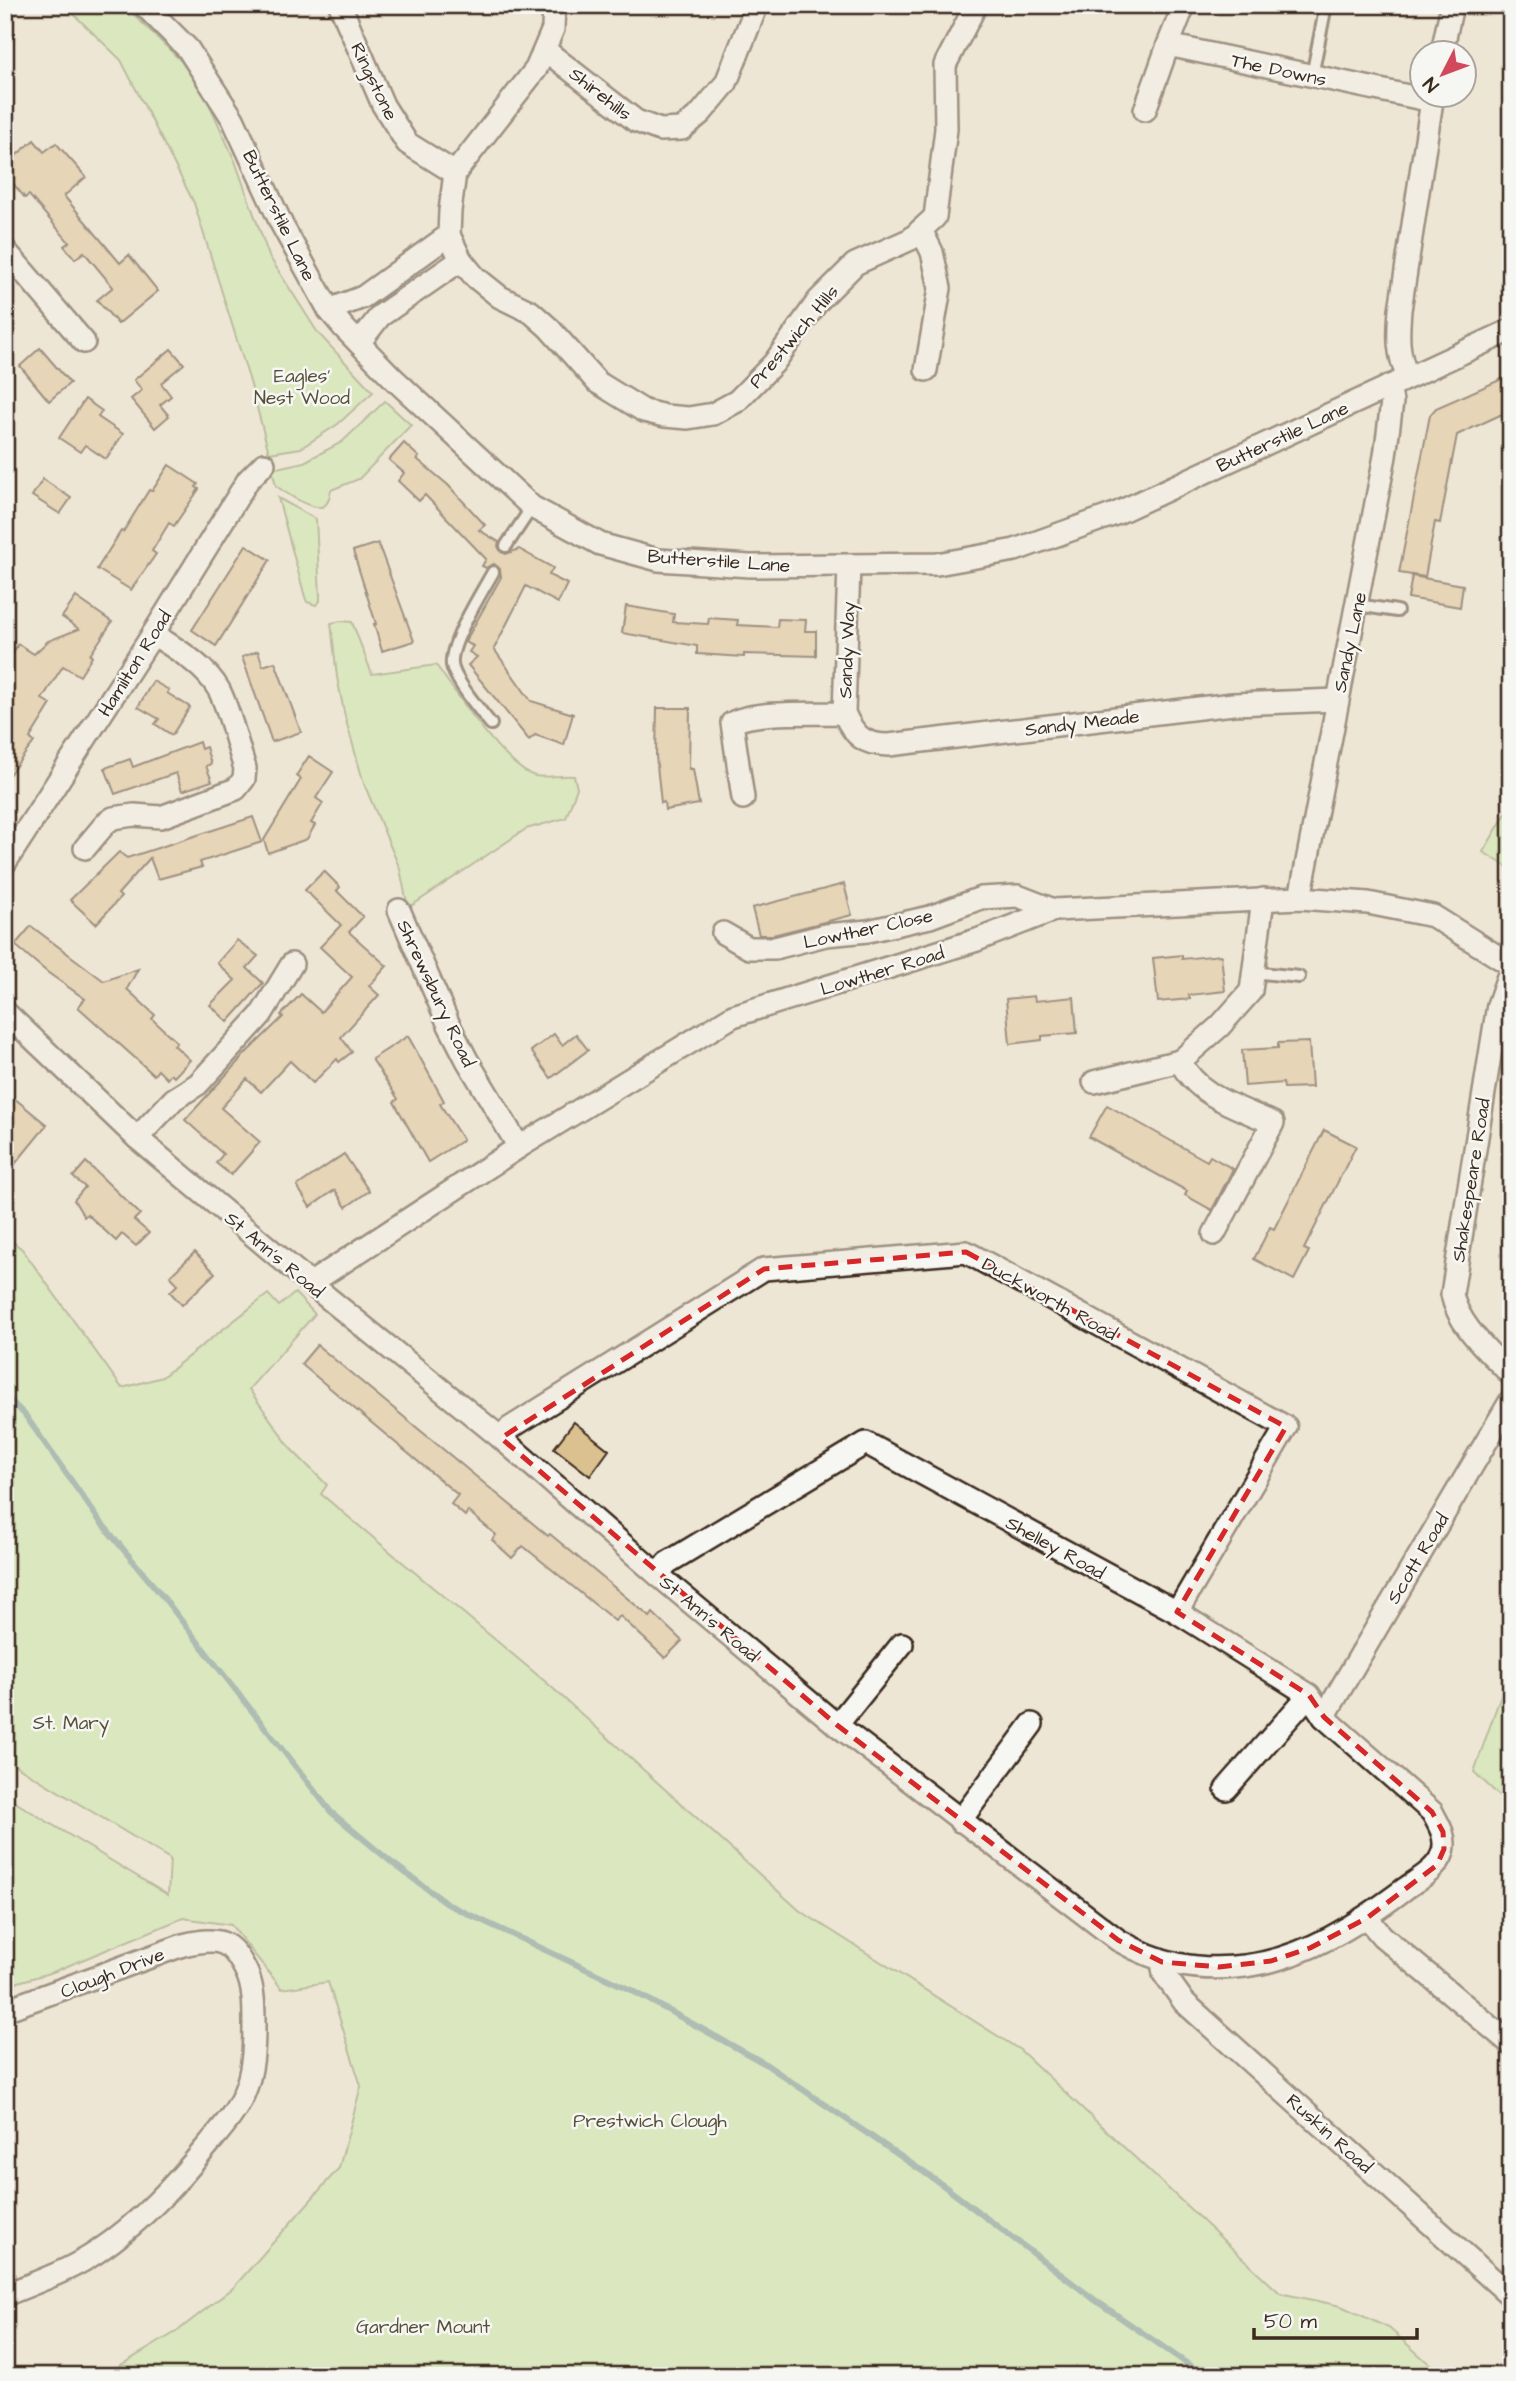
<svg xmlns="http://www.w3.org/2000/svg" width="1516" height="2381" font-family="'Architects Daughter',sans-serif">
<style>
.green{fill:#c2e9a4;stroke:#7e8a61;stroke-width:2}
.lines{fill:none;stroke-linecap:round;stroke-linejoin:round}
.stream{stroke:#618b89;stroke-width:6}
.building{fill:#dbc090;stroke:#3b2a1e;stroke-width:2}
.lane-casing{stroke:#3b2a1e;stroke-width:16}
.street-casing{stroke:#3b2a1e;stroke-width:26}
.lane{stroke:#f6f6f2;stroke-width:10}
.street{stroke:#f6f6f2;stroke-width:21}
.marked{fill:none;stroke:#d62828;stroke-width:5;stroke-dasharray:14 9;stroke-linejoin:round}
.labels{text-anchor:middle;stroke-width:5;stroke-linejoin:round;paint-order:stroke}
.street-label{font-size:19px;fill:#3b2a1e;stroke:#f6f6f2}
.park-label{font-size:19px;fill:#565039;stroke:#f6f6f2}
</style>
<rect width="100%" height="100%" fill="#eee6d5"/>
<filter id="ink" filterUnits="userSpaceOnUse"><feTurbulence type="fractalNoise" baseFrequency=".0143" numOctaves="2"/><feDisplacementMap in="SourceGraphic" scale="14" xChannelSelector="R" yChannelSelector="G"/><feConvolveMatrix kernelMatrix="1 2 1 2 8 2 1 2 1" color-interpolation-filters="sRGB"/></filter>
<g filter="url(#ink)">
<g class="green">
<polygon points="64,5 124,5 181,61 208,101 235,161 269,256 318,333 373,392 338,424 301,448 269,453 251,385 194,203 121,60"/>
<path d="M385,401L411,425L359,479L331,490C330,496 329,503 324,506C313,512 284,492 276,486L272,469L304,462L342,442Z"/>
<polygon points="278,498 316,519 320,595 320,601 316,605 307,602 305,597"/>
<path d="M341,621L352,622L372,674L436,665C455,691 505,768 535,776C546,778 562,775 574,776L577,788L566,818L526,829L408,908L400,869L364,784L345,717L337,677L331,623Z"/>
<polygon points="1511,805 1511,869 1483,852"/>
<polygon points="5,1236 22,1249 122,1388 162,1377 268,1294 279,1306 295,1293 315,1314 249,1389 292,1450 327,1485 321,1494 547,1683 799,1910 1020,2050 1280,2293 1341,2306 1389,2328 1443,2376 95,2376 109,2372 176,2332 233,2288 339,2168 361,2086 328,1982 282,1989 231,1925 183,1918 53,1972 5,1986 5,1796 168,1895 170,1859 5,1759"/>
<polygon points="1511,1666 1511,1807 1474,1772"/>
</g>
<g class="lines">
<polyline class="stream" points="5,1395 25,1415 99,1520 163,1597 331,1812 391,1862 449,1905 631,1990 764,2063 944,2186 1095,2300 1205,2376"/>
</g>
<g class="building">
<polygon points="34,140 44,152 56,143 86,177 64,196 120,263 129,255 158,291 118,324 97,300 113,287 84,252 75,259 64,246 69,242 29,195 25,198 5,174 5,165"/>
<polygon points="40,348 70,383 49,401 20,366"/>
<polygon points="171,349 184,364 161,383 171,396 160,405 169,416 155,428 131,399 142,390 134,380"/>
<polygon points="1511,375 1511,410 1457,435 1440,523 1435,522 1425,577 1399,573 1430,415 1436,408"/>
<polygon points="85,399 102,411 98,417 123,434 106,459 85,445 80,452 59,438"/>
<polygon points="404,443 419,457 417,459 448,485 485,525 479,530 499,542 498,546 501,552 506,554 519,549 553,568 549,575 567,584 558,603 526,586 494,649 531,701 573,714 564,745 535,735 529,740 468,665 477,657 469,652 473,646 465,642 501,577 500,569 494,564 486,568 482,566 486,559 425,495 419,501 398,481 404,473 389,460"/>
<polygon points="169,465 198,484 196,487 199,489 174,526 169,523 152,551 156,554 131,590 97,569 121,531 123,532 149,490 152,491"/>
<polygon points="43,479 71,498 60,514 32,496"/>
<polygon points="378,543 414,641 382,651 374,624 376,624 353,551"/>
<polygon points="246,545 270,560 216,646 192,630"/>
<polygon points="1412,576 1463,585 1460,607 1408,598"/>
<polygon points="76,597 112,622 90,655 92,657 80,676 63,666 42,699 51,704 30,738 34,742 5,780 5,720 14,708 5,702 5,655 12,655 18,644 34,654 48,641 79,629 62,617"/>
<polygon points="626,606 674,614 673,622 708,624 709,618 738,620 737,625 777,627 778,619 806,620 805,631 816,631 816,656 744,654 744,657 697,654 697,646 622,633"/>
<polygon points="258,651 263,666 275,662 301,732 272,742 242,657"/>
<polygon points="153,681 169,690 167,693 190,707 172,735 155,724 159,719 138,707"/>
<polygon points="657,708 690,708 689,769 693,769 699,804 665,810 664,802 661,803 656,756"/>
<polygon points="199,742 201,749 206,747 211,764 206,766 212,781 182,791 176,773 115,794 105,768 130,759 133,767"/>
<polygon points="309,756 333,772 316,798 323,803 311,823 315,825 307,839 268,853 264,840 301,779 296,776"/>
<polygon points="253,817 262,842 200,862 202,867 158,879 150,858 118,894 121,897 96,924 70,900 119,852 127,858"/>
<polygon points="324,871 340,887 337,891 363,917 349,932 387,966 369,986 379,995 341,1037 352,1052 339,1062 337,1059 313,1083 290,1061 261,1092 247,1079 221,1108 260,1142 231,1175 216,1163 223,1154 185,1120 246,1053 283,1017 281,1015 301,994 321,1012 352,977 320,947 341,925 305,890"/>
<polygon points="844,884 852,915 773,935 759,935 752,908"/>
<polygon points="31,926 104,981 138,969 127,989 155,1015 152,1019 177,1042 174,1045 190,1060 174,1077 171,1074 167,1079 158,1070 154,1075 78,1007 85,999 47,972 15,945"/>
<polygon points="237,940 258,956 247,968 263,983 228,1022 210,1005 235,980 217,963"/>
<polygon points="1182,955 1182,959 1221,955 1225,991 1189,995 1190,999 1158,1002 1153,958"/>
<polygon points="1034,996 1035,1001 1074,997 1077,1033 1042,1036 1042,1040 1010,1044 1006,999"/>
<polygon points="554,1034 562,1045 576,1034 588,1050 551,1078 531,1051"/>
<polygon points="408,1036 444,1101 440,1104 463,1140 428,1162 394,1102 398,1099 372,1059"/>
<polygon points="1309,1042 1312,1087 1284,1088 1283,1083 1245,1086 1242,1050 1278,1048 1278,1043"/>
<polygon points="14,1098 47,1125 15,1164 5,1156 5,1109"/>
<polygon points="1107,1105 1207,1161 1210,1156 1233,1169 1212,1210 1185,1195 1187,1191 1089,1137"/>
<polygon points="1324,1130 1356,1146 1304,1249 1309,1251 1294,1280 1254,1259 1270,1227 1274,1229"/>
<polygon points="344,1154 369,1191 346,1207 335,1190 310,1207 297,1186"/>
<polygon points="86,1162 140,1214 134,1220 149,1233 136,1246 122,1234 116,1241 87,1214 84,1217 74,1200 85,1187 73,1177"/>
<polygon points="195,1252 215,1273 182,1305 170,1292 178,1284 170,1276"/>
<polygon points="317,1345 548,1536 550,1534 650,1617 653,1613 682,1641 665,1658 620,1616 615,1621 523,1546 512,1558 492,1540 496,1535 468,1511 465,1516 451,1504 458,1495 301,1364"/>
<polygon points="574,1422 609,1450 590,1476 554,1448"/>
</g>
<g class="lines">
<defs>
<g id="lane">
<polyline points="1312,76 1326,5"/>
<polyline points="506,546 532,507"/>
<polyline points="1357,605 1397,611"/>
<path d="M491,724C481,712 454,679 452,665C449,644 482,592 493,572"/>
<polyline points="1253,972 1299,977"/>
</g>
<g id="street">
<polyline points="144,5 188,49 233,119 282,225 329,310 344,328 395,380 532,507 600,544 658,560 750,566 937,564 1015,550 1115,514 1511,330"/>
<polyline points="340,5 383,105 407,143 455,173"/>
<polyline points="554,5 553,29 536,69 455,173 450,211 449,235 461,260 475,277 500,297 531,312 549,328 597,382 644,411 665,416 688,418 713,414 737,401 774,363 818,301 855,264 911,239 935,217 946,129 945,65 976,5"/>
<polyline points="1184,5 1168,45 1432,101"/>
<polyline points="545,50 636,121 660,130 682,129 701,113 726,83 757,5"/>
<polyline points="1442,52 1452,5"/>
<polyline points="1145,110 1168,45"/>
<polyline points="921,230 932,252 940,288 926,370"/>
<polyline points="5,250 84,342"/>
<polyline points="329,310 363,297 449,235"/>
<polyline points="359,343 380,316 461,260"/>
<path d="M1408,377C1397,354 1398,335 1400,310L1433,94"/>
<path d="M849,566L844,713C854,736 864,745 889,745L1233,704L1337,700"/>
<path d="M743,798L732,723C755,710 816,714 844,713"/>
<path d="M85,848L106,823L113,818L134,815L161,817L236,789L244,779L245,768C237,745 230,711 219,690C205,665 176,649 153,634"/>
<polyline points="5,863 153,634 248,480 264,464"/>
<polyline points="1300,898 1385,456 1392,402 1389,386"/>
<polyline points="399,910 449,1025 467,1060 519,1147"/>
<polyline points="723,933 749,948 775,948 826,935 868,931 930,917 981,898 1018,896 1054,910"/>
<path d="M1511,968L1498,1005L1452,1294C1458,1326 1490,1352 1511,1375"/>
<path d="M5,1012L137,1138L328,1298L501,1438L658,1575L837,1725L1118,1940C1160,1964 1196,1972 1245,1966C1306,1958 1358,1924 1406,1888C1420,1878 1438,1869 1443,1852C1447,1837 1439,1825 1432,1812L1324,1717L1309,1695L1177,1612L866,1443L667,1563L658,1575"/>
<polyline points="1094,1082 1180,1061"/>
<polyline points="137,1138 174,1099 198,1084 261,1015 292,964"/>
<path d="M1214,1234L1273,1123C1238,1107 1198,1097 1180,1061L1220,1026L1251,991L1263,899"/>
<polyline points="311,1283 519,1147 733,1016 977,940 1054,910 1300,898 1368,903 1433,916 1511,965"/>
<polyline points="501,1438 510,1428 764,1269 966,1252 1286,1427 1177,1612"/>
<polyline points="1324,1717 1511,1400"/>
<polyline points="837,1725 902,1644"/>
<polyline points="1226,1789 1309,1695"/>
<polyline points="960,1821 1032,1724"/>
<polyline points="1367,1918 1382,1936 1511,2044"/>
<polyline points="1162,1962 1164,1974 1184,2002 1511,2296"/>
<path d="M5,2010L183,1945C219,1937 230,1938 247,1973C254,1989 254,2007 254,2025C254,2048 253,2072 244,2093C236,2113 221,2129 208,2145C175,2185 140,2223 97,2252C69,2271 36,2282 5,2295"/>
</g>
</defs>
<use href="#lane" class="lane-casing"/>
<use href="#street" class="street-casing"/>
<use href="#lane" class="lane"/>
<use href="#street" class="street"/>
</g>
</g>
<path d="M0 0H1516V2381H0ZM966,1252L1286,1427L1177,1612L1309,1695L1324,1717L1432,1812L1443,1832L1444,1849L1437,1865L1367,1918L1310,1948L1271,1961L1219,1967L1162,1962L1118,1940L837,1725L501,1438L764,1269Z" fill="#eee6d5" fill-opacity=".55" fill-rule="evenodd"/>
<path class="marked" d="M966,1252L1286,1427L1177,1612L1309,1695L1324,1717L1432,1812L1443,1832L1444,1849L1437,1865L1367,1918L1310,1948L1271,1961L1219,1967L1162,1962L1118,1940L837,1725L501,1438L764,1269Z"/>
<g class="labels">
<g class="street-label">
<text transform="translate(1279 69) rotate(12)" y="7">The Downs</text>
<text transform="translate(375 81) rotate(64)" y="7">Ringstone</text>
<text transform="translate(601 93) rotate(38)" y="7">Shirehills</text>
<text transform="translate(280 215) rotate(64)" y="7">Butterstile Lane</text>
<text transform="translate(793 336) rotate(-50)" y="7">Prestwich Hills</text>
<text transform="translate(1282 436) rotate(-25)" y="7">Butterstile Lane</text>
<text transform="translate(719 560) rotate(4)" y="7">Butterstile Lane</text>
<text transform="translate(1349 642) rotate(-78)" y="7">Sandy Lane</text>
<text transform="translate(846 650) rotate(-88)" y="7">Sandy Way</text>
<text transform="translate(134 663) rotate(-58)" y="7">Hamilton Road</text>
<text transform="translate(1082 722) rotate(-7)" y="7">Sandy Meade</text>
<text transform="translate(868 928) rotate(-12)" y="7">Lowther Close</text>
<text transform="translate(882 970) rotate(-17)" y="7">Lowther Road</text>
<text transform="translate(437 993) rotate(65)" y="7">Shrewsbury Road</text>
<text transform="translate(1470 1180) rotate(-81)" y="7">Shakespeare Road</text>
<text transform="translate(275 1254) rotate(40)" y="7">St Ann's Road</text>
<text transform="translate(1050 1298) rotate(29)" y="7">Duckworth Road</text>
<text transform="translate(1056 1547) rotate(29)" y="7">Shelley Road</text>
<text transform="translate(1417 1558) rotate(-59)" y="7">Scott Road</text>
<text transform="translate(710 1618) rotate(40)" y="7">St Ann's Road</text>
<text transform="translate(112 1972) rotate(-21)" y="7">Clough Drive</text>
<text transform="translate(1330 2133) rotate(42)" y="7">Ruskin Road</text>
</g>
<g class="park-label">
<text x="302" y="382">Eagles'<tspan x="302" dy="22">Nest Wood</tspan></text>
<text x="71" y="1729">St. Mary</text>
<text x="650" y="2127">Prestwich Clough</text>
<text x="423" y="2333">Gardner Mount</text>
</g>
</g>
<rect width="1516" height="2381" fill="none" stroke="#f6f6f2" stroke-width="28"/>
<rect x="14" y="14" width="1488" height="2353" fill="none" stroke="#3b2a1e" stroke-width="2.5" filter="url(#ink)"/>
<g transform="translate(1443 74) rotate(228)"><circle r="33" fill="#f6f6f2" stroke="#aba49d" stroke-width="2"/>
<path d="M0-5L12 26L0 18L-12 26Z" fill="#d1495b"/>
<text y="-10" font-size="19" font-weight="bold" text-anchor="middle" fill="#3b2a1e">N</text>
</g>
<path d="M1254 2328v10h163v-10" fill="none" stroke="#3b2a1e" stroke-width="3.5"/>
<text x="1264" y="2328" font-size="21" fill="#3b2a1e" stroke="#f6f6f2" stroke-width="5" paint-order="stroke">50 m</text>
</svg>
